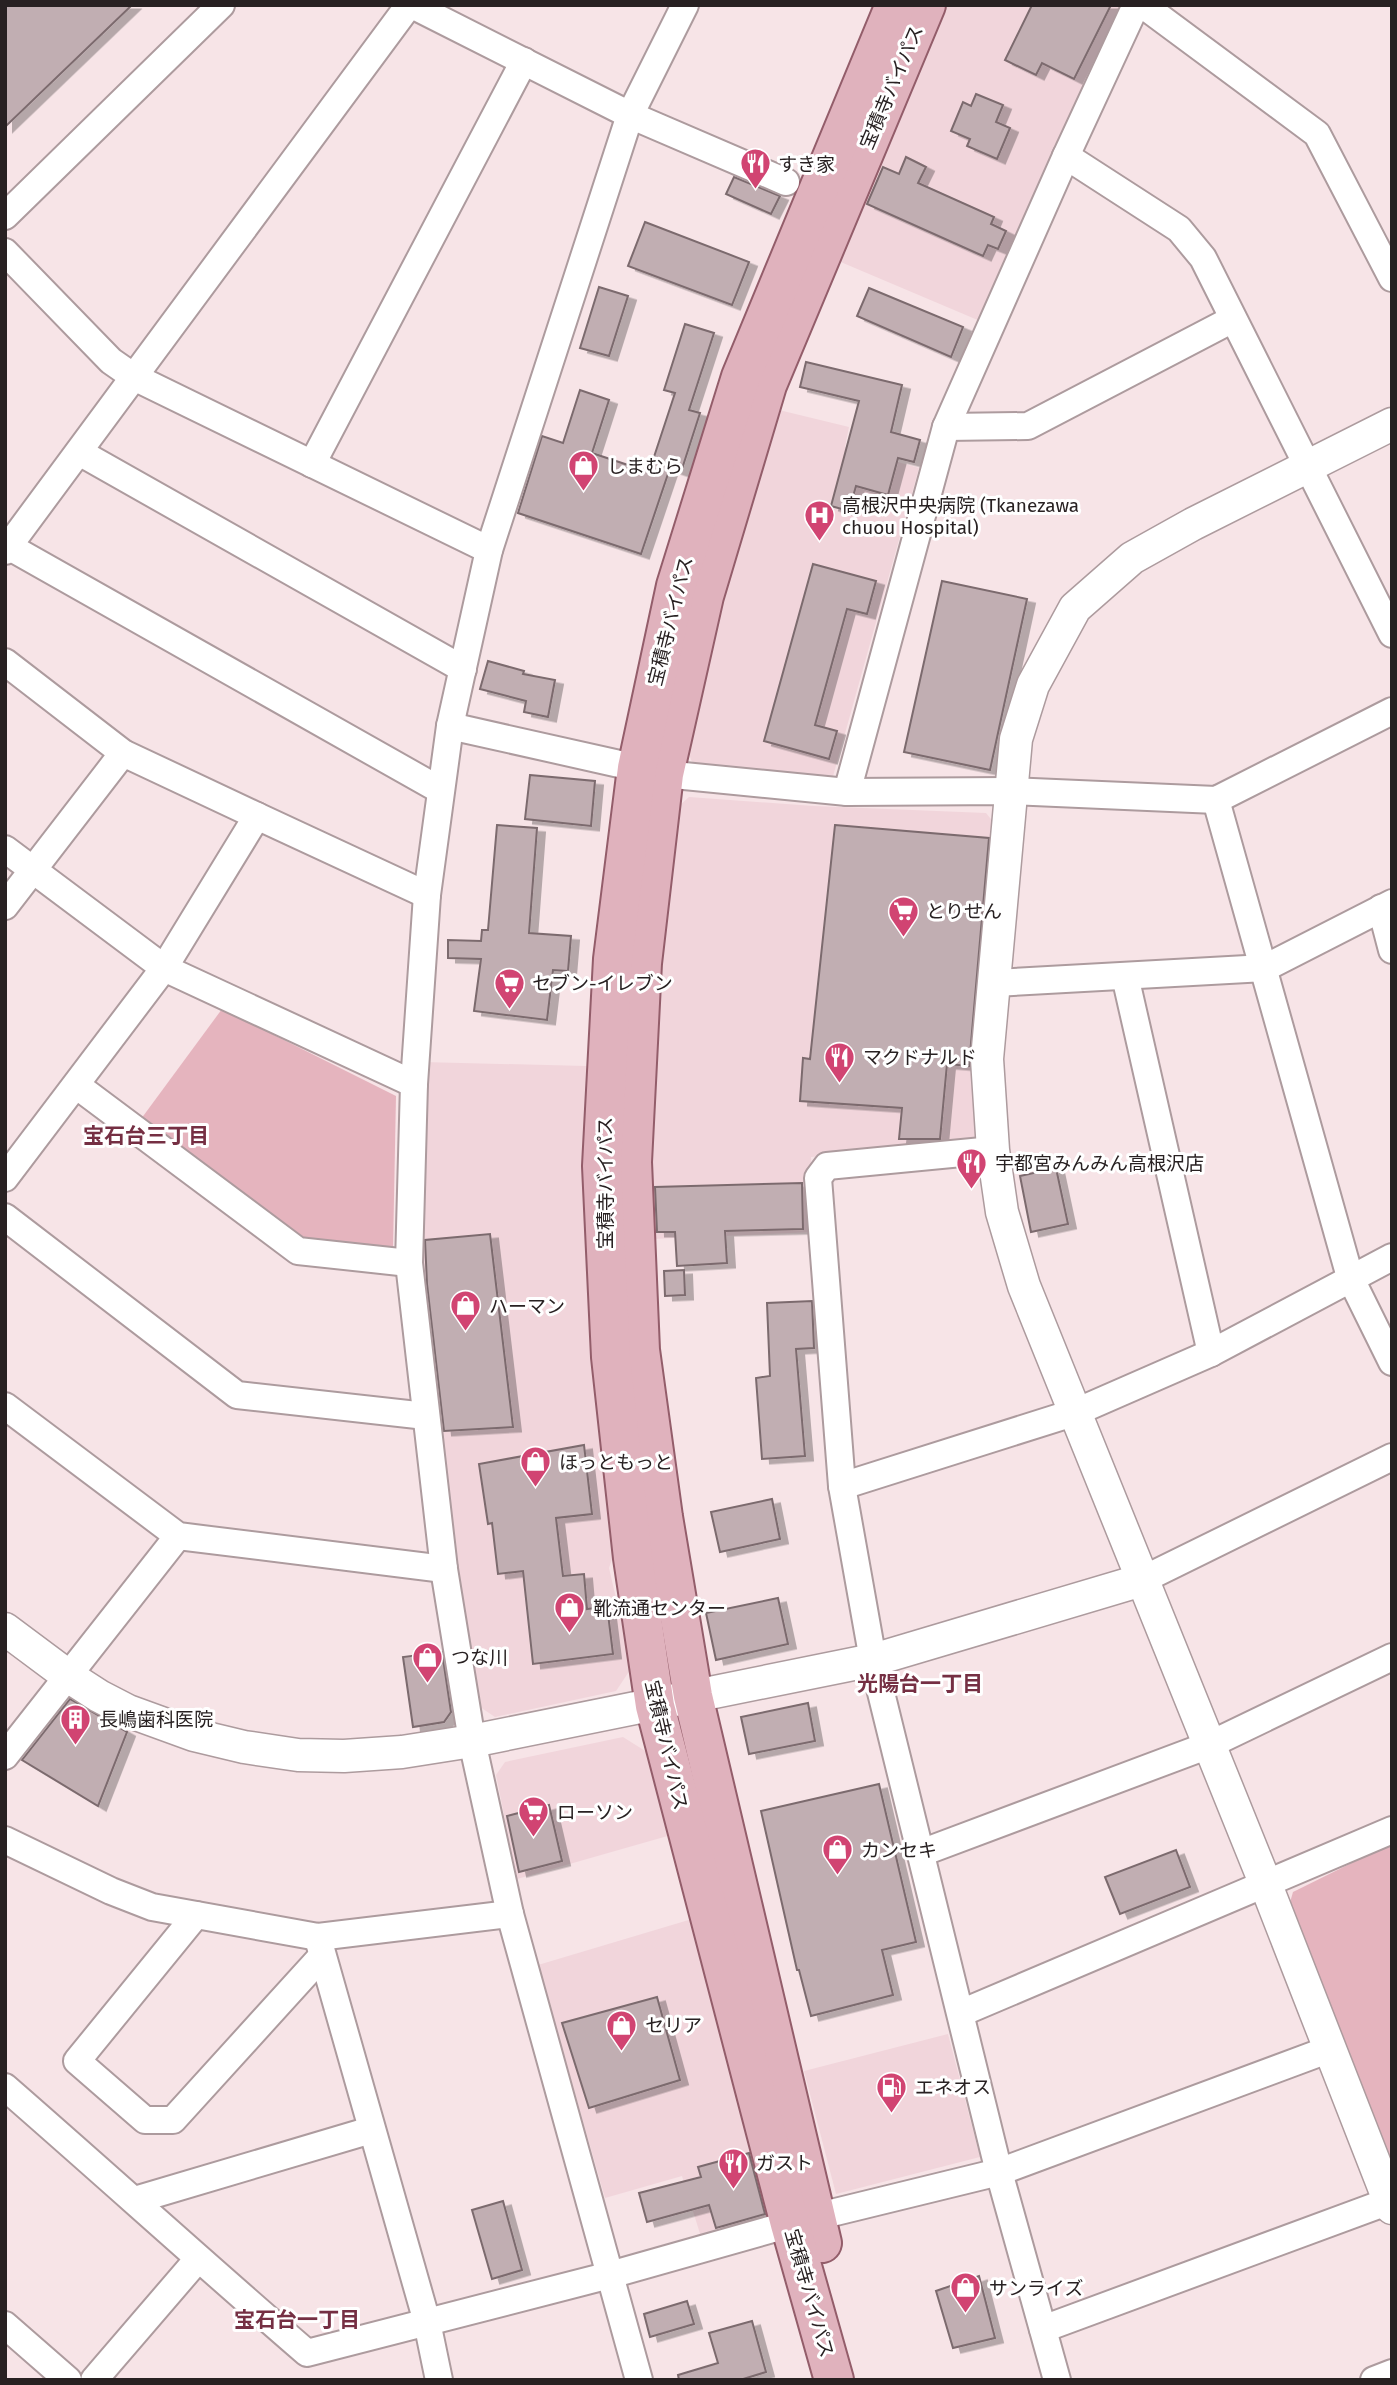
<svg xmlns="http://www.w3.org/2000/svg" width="1397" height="2385" font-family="'Fira Sans','Noto Sans JP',sans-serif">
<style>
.built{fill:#f1d5db}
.green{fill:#e5b4be}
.building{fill:#c1aeb2;stroke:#7c6b6e;stroke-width:2;filter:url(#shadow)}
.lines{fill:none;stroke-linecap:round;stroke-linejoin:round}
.minor-casing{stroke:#ad9b9e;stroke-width:30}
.tertiary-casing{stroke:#ad9b9e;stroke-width:35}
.primary-casing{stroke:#935d6a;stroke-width:42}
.minor{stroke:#fff;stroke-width:26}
.tertiary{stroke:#fff;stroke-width:32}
.primary{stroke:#e0b2bd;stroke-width:38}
.labels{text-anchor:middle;stroke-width:6;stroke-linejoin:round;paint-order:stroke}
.street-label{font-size:19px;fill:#282122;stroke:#fff}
.poi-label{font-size:19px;fill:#282122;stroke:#fff;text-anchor:start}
.neighbourhood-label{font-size:21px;font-weight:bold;fill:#752f43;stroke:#fff}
</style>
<defs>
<filter id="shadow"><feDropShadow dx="8" dy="4.5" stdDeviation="0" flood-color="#0004"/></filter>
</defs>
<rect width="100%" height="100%" fill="#f7e4e7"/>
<g class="built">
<polygon points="947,5 1125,5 980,321 836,260"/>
<polygon points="779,410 849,427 845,447 919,468 832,780 699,769 691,760 688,750 718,619"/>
<polygon points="689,797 814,806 986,813 995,824 982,1132 973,1143 811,1157 813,1232 652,1239 650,1155 657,969 679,806"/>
<polygon points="422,1062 586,1066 584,1168 590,1356 614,1553 609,1568 632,1667 616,1691 495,1717 480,1707 452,1572 416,1261"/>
<polygon points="623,1737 650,1754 671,1835 517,1879 496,1775 505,1762"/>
<polygon points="692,1919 775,2219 702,2240 682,2176 605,2198 538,1965"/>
<polygon points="948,2034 980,2157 836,2194 804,2071"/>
</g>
<g class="green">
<polygon points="222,1009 396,1096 393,1249 300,1243 141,1119"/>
<polygon points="1392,1843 1392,2168 1289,1906 1293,1892"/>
</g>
<g class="building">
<polygon points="5,5 132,5 5,127"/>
<polygon points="1032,5 1111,5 1074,79 1042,63 1036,75 1005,60"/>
<polygon points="976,94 1003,105 996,122 1010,128 997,159 967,146 970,139 951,131 963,102 971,106"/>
<polygon points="906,157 926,167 918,183 994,217 991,224 1006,231 998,249 988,245 983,256 867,204 883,167 899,174"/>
<polygon points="734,177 780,196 771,214 726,194"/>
<polygon points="645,222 749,262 732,305 628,266"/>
<polygon points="599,287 628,296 609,356 580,348"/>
<polygon points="869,288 963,327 951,357 857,316"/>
<polygon points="685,324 714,333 689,410 700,413 681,472 670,468 641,554 518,513 542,436 563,443 580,390 609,400 592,453 649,472 675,393 664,390"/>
<polygon points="806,362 902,385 891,432 920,440 914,462 898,458 888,495 856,486 849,511 831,506 859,401 800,387"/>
<polygon points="813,564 876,581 867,614 847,609 815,725 837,731 829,759 764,741"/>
<polygon points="942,581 1027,599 990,770 904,752"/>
<polygon points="488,661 524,671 523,674 555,680 548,717 524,712 526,701 480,689"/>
<polygon points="530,775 595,781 591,826 525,819"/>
<polygon points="497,825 537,828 529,933 571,936 568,971 553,970 547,1020 474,1011 481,959 448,958 448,940 481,941 482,930 488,930"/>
<polygon points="835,825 989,838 969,1066 947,1064 940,1139 899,1139 902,1108 800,1101 803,1058 810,1059"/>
<polygon points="1056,1168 1068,1224 1031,1232 1020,1176"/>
<polygon points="802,1183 803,1229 725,1231 727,1263 677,1266 675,1232 657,1232 655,1187"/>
<polygon points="490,1234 513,1427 444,1431 427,1284 425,1240"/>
<polygon points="684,1270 685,1295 665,1296 664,1271"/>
<polygon points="812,1301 814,1348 796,1349 805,1456 762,1459 756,1378 770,1376 767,1303"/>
<polygon points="584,1445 592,1514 556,1518 563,1576 584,1574 587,1609 607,1606 613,1654 533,1664 523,1571 498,1574 492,1523 488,1524 479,1464"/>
<polygon points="772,1499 780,1539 720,1552 711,1512"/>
<polygon points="778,1598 788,1644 716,1660 706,1613"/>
<polygon points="442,1652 451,1712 444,1722 413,1727 403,1657"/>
<polygon points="70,1699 127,1732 98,1806 22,1760"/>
<polygon points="808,1703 815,1741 749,1754 741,1717"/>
<polygon points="879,1784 916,1942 882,1950 893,1995 811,2016 799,1970 797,1970 761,1811"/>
<polygon points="549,1805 562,1861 519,1872 507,1816"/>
<polygon points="1176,1850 1190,1887 1120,1914 1105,1877"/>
<polygon points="657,1997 680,2080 589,2108 562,2023"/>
<polygon points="749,2153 765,2214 716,2228 709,2205 647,2222 639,2193 701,2177 698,2167"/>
<polygon points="503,2201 522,2270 492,2279 472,2210"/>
<polygon points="979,2276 995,2338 953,2348 936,2291"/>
<polygon points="687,2301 694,2324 650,2337 644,2314"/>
<polygon points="752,2321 766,2372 740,2380 679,2380 678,2375 718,2363 709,2333"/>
</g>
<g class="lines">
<defs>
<g id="minor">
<polyline points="412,5 630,115 786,182"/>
<polyline points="1143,5 1317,134 1392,278"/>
<polyline points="1066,156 1179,229 1203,258 1392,634"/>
<polyline points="5,216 221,5"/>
<polyline points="5,252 111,361 134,377 489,550"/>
<polyline points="946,427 1028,426 1233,319"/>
<polyline points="79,452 463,669"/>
<polyline points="312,464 524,61"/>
<polyline points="8,546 440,790"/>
<polyline points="5,551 409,5"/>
<polyline points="5,662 123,753 257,816"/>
<polyline points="450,726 664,774 847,792 1010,791 1216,800 1392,711"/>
<polyline points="847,792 946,427 1066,156 1136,5"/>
<polyline points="1216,800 1350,1277 1392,1362"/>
<polyline points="5,849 164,968 414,1084"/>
<polyline points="5,906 123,753"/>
<polyline points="1381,908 1392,950"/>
<polyline points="1125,976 1211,1353"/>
<polyline points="995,983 1265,968 1392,903"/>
<polyline points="76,1085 298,1251 409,1263"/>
<polyline points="993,1150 827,1166 818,1178 842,1486 873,1660 999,2172 1057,2380"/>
<polyline points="5,1178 164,968 257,816 427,895"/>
<polyline points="5,1217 237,1395 426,1416"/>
<polyline points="5,1406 178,1536 444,1569"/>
<polyline points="842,1486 1076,1412 1211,1353 1392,1257"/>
<polyline points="1142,1580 1392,1457"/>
<polyline points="5,1756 178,1536"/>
<polyline points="5,1840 111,1891 152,1907 318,1937 510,1914"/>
<polyline points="921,1853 1209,1745 1392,1657"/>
<polyline points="196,1915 77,2061 145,2120 173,2120 322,1956"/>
<polyline points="319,1942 427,2322 439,2380"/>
<polyline points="961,2013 1392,1830"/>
<path d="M5,2087C106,2175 205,2265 307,2353L610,2275L815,2217L999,2172L1330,2049"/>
<polyline points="135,2200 371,2130"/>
<polyline points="5,2325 68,2380"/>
<polyline points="1043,2329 1392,2200"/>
<polyline points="94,2380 198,2259"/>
<polyline points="639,2380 510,1914 472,1741 444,1569 409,1263 414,1084 427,895 450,726 489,550 630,115 685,5"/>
<polyline points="1374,2380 1392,2373"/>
</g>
<g id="tertiary">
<polyline points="1392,424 1193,524 1132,558 1075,608 1033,685 1016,739 987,1059 993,1150 1002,1212 1024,1286 1266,1885 1392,2208"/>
<polyline points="5,1629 68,1676 99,1696 128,1711 194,1735 244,1747 298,1755 344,1756 402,1752 472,1741 873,1660 1142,1580"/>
</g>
<g id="primary">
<polyline points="822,2243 693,1696 663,1517 640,1350 632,1162 642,963 664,774 704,596 767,385 926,5"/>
<polyline points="834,2380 790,2224 655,1706 633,1558 611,1357 602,1166 613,959 637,768 676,586 741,377 895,5"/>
</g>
</defs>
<use href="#minor" class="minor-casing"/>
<use href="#tertiary" class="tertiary-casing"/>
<use href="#primary" class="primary-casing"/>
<use href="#minor" class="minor"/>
<use href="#tertiary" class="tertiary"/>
<use href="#primary" class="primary"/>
</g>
<defs>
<symbol id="restaurant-pin" viewBox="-11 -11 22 30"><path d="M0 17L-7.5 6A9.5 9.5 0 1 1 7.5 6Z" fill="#d14472" stroke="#fff"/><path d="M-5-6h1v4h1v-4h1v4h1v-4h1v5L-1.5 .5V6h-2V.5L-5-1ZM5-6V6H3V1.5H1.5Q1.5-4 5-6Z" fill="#fff"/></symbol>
<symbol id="shop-pin" viewBox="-11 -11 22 30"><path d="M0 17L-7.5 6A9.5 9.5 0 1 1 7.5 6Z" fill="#d14472" stroke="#fff"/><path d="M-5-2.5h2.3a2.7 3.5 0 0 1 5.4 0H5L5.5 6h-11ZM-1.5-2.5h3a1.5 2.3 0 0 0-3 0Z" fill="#fff"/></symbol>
<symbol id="hospital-pin" viewBox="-11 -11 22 30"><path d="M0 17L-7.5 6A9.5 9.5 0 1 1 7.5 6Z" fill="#d14472" stroke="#fff"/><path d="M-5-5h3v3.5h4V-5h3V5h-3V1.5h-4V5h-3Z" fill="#fff"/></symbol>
<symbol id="supermarket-pin" viewBox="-11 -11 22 30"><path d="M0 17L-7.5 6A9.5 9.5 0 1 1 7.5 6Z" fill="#d14472" stroke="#fff"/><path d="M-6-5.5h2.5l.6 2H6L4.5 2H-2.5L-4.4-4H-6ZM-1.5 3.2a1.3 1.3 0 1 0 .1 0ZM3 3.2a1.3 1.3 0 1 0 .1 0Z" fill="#fff"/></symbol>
<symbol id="building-pin" viewBox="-11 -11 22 30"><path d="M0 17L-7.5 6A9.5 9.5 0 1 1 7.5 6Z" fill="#d14472" stroke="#fff"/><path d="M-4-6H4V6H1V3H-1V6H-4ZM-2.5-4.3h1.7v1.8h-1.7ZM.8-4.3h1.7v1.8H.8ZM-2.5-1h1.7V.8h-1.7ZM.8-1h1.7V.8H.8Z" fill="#fff"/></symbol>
<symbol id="fuel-pin" viewBox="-11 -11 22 30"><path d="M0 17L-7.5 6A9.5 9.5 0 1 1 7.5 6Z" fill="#d14472" stroke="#fff"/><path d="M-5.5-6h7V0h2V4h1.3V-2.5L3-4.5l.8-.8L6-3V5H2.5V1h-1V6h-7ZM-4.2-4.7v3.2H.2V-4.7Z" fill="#fff"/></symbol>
</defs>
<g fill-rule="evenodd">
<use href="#restaurant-pin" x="738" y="146" width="35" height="47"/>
<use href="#shop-pin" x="566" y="448" width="35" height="47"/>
<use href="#hospital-pin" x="802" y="498" width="35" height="47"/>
<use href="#supermarket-pin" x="886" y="894" width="35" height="47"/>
<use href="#supermarket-pin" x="492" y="966" width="35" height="47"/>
<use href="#restaurant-pin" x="822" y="1040" width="35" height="47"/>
<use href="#restaurant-pin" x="954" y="1146" width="35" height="47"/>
<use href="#shop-pin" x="448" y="1288" width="35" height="47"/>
<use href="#shop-pin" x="518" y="1444" width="35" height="47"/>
<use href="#shop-pin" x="552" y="1590" width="35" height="47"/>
<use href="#shop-pin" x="410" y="1640" width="35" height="47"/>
<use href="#building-pin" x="58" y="1702" width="35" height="47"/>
<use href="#supermarket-pin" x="516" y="1794" width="35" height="47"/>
<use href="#shop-pin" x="820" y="1832" width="35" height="47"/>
<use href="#shop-pin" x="604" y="2008" width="35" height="47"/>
<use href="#fuel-pin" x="874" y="2070" width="35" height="47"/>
<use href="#restaurant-pin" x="716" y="2146" width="35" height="47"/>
<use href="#shop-pin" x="948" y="2270" width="35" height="47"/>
</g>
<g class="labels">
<g class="street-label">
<text transform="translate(891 87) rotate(-67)" y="7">宝積寺バイパス</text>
<text transform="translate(670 621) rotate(-76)" y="7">宝積寺バイパス</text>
<text transform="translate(605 1183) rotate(-90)" y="7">宝積寺バイパス</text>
<text transform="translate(667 1745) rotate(77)" y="7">宝積寺バイパス</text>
<text transform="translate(810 2293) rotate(74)" y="7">宝積寺バイパス</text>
</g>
<g class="poi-label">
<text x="778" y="171">すき家</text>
<text x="607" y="473">しまむら</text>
<text x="842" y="512">高根沢中央病院 (Tkanezawa<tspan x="842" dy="22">chuou Hospital)</tspan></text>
<text x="926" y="918">とりせん</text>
<text x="532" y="990">セブン-イレブン</text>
<text x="863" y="1064">マクドナルド</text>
<text x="995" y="1170">宇都宮みんみん高根沢店</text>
<text x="489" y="1313">ハーマン</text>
<text x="559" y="1469">ほっともっと</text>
<text x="593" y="1615">靴流通センター</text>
<text x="451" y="1664">つな川</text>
<text x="99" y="1726">長嶋歯科医院</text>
<text x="557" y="1819">ローソン</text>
<text x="861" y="1857">カンセキ</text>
<text x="645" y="2032">セリア</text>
<text x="915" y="2094">エネオス</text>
<text x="756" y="2170">ガスト</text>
<text x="989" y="2295">サンライズ</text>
</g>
<g class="neighbourhood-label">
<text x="146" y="1143">宝石台三丁目</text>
<text x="920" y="1691">光陽台一丁目</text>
<text x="297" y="2327">宝石台一丁目</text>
</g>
</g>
<rect width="1397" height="2385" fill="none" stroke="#282122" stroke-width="14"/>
</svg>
